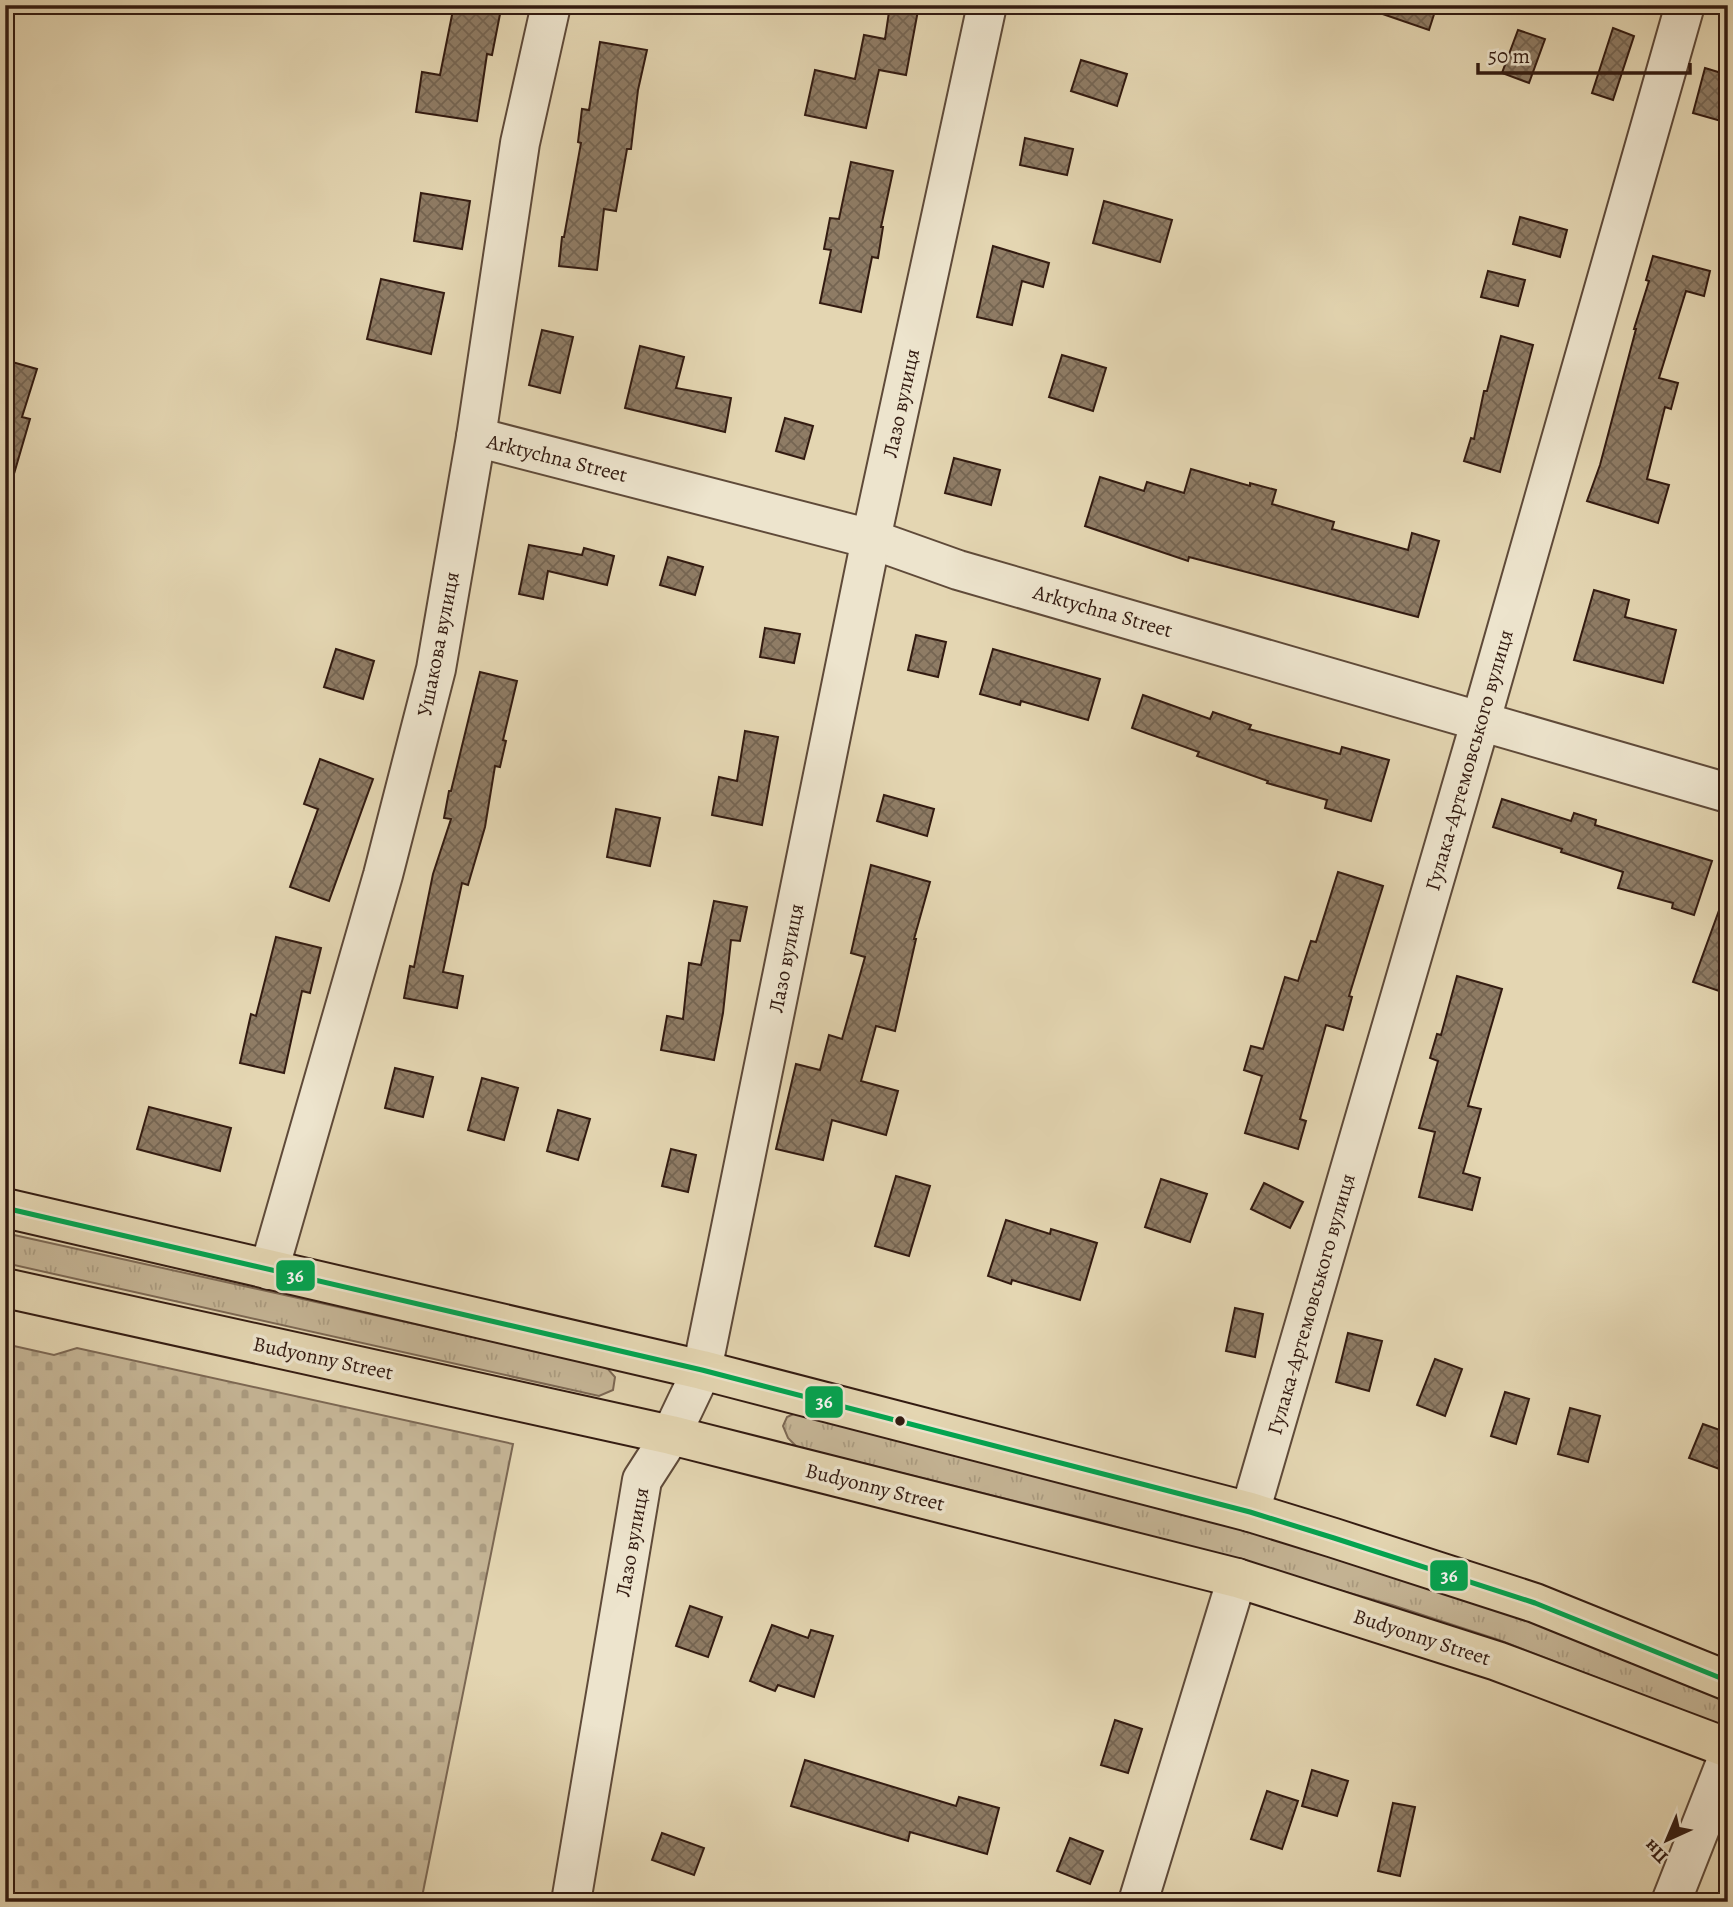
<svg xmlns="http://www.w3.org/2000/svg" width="1733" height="1907" font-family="Alegreya,serif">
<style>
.grass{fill:url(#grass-tufts);stroke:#7c6854;stroke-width:2}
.cemetery{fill:url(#cemetery-stones);stroke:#7c6854;stroke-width:2}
.building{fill:url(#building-cross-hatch);stroke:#331b11;stroke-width:2}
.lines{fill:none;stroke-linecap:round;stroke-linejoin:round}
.minor-casing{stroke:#5f4a39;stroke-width:42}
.major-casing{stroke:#331b11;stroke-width:42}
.minor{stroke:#ede4cd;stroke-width:38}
.major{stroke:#e4d6b2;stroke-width:38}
.bus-1-casing{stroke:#ede4cd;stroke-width:10}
.bus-1{stroke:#00a651;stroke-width:5}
.bus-dot{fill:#331b11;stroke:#ede4cd;stroke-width:2.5}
.labels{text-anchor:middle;stroke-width:7;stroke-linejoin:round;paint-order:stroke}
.street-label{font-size:21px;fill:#331b11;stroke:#ede4cd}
.line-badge{stroke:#ede4cd;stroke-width:2.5}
.badge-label{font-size:19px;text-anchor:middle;font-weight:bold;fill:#fff}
</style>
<defs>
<pattern id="grass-tufts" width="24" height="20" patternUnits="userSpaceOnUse" patternTransform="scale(1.75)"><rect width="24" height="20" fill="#c6b697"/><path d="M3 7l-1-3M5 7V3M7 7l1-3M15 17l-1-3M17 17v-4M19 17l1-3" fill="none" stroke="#ab9c81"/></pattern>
<pattern id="cemetery-stones" width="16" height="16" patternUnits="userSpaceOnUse" patternTransform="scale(1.75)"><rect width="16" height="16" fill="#c6b697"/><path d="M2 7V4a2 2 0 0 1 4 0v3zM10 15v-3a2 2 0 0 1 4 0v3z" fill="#ab9c81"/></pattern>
<pattern id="building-cross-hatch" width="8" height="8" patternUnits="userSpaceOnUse" patternTransform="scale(1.75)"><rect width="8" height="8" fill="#8f7c65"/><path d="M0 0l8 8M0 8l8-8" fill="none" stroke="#756552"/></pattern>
</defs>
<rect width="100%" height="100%" fill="#e4d6b2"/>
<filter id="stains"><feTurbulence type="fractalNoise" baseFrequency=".00286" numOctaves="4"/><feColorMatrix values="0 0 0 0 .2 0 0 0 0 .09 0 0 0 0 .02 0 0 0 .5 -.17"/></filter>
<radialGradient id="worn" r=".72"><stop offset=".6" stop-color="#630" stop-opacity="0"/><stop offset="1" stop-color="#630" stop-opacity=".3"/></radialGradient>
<g class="grass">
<polygon points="5,1233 595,1364 608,1369 615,1377 613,1390 599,1396 5,1263"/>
<polygon points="800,1411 1179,1510 1510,1611 1728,1698 1728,1728 1499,1640 1392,1605 1099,1522 797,1447 788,1438 783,1426 787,1417"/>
</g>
<polygon class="cemetery" points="5,1344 54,1355 77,1348 513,1444 421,1902 5,1902"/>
<g class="building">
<polygon points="454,5 481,5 501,9 492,55 487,54 477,121 416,112 422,72 440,75"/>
<polygon points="890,5 919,5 906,75 879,70 866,128 805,115 815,70 855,79 864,35 885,39"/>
<polygon points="1368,5 1437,5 1429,30 1368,9"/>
<polygon points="1613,28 1634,36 1613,100 1592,93"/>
<polygon points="1518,30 1545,39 1529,83 1502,73"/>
<polygon points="600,42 647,50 638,90 631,149 627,149 616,211 604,209 597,270 559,266 562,237 564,237 581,143 578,142 582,109 589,110"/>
<polygon points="1081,60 1127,74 1117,106 1071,91"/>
<polygon points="1705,68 1728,75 1728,123 1693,113"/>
<polygon points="1025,138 1073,149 1067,175 1020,165"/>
<polygon points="851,162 893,171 881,227 883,227 878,258 872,257 861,312 820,303 831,250 824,249 830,218 839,219"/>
<polygon points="421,193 470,201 462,249 414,241"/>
<polygon points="1104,201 1172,220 1160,262 1093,243"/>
<polygon points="1520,217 1567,230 1560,257 1513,244"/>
<polygon points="993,246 1049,263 1043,287 1022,281 1012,325 977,317"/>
<polygon points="1653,256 1710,271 1704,296 1686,291 1659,378 1678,383 1671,409 1665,407 1647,479 1669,485 1658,523 1587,501 1600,465 1636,329 1634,329 1649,281 1646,280"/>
<polygon points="1488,271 1525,280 1518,306 1481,297"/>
<polygon points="381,279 444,293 431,354 367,339"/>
<polygon points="542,330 573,337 560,393 529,385"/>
<polygon points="1501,336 1533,345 1500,472 1464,461 1471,438 1474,439 1484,391 1487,391"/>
<polygon points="640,346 684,357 676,388 731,398 725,432 625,408"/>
<polygon points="1062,355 1106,368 1093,411 1049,397"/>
<polygon points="5,360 37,369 22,417 30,419 11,484 5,483"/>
<polygon points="785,418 813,426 804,459 776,451"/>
<polygon points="954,458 1000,470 991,505 945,493"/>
<polygon points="1191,469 1250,486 1250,483 1276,490 1272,504 1334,522 1332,529 1408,550 1412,533 1439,541 1418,617 1189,557 1188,561 1085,526 1100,477 1144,491 1147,482 1184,493"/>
<polygon points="529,545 582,555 584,548 614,556 607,585 548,571 543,599 519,594"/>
<polygon points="668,557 703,567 695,595 660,585"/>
<polygon points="1594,590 1629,600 1625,617 1676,630 1663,683 1574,660"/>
<polygon points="765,628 800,634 794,663 760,657"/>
<polygon points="916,635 946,642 938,677 908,670"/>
<polygon points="336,649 374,661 363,699 324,687"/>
<polygon points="993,649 1100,679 1088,720 1021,701 1020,705 980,694"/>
<polygon points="480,672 517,681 503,740 506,741 500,767 495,766 485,827 468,885 462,883 443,972 463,976 457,1008 404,998 410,966 414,967 433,874 451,819 444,818 449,791 451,791"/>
<polygon points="1143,695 1210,719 1213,712 1251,725 1249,729 1340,754 1342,747 1389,760 1371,821 1325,808 1327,800 1267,783 1268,781 1197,756 1199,752 1132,728"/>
<polygon points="745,731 778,737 762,825 712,815 719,777 737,781"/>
<polygon points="320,759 373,779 329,901 290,887 318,809 304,804"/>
<polygon points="884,795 934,809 927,836 877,821"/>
<polygon points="1502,799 1571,821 1574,813 1596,820 1595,825 1712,861 1694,915 1672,908 1673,903 1618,888 1623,872 1561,852 1562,849 1493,827"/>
<polygon points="616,809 660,818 650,866 607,857"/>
<polygon points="871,865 930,882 914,939 916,939 895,1031 876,1026 861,1081 898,1091 886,1135 832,1120 823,1160 776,1149 796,1064 820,1070 829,1035 842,1039 865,957 851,953"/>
<polygon points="1338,872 1383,886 1349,996 1352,997 1343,1030 1326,1025 1300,1119 1306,1121 1298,1149 1245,1133 1262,1076 1244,1070 1251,1046 1263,1049 1285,977 1298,981 1311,941 1316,942"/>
<polygon points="1725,894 1728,895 1728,994 1693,982"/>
<polygon points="714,901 747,907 740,941 731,940 723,1013 714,1060 661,1050 667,1016 683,1019 689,963 701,965"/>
<polygon points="276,937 321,948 310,993 302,991 284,1073 240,1063 251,1014 256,1016"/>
<polygon points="1457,976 1502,989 1468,1106 1481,1109 1463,1173 1480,1178 1472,1210 1419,1197 1435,1132 1419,1128 1438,1061 1430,1058 1437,1034 1441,1035"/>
<polygon points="395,1068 433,1077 423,1117 385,1108"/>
<polygon points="482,1078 518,1088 504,1140 468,1130"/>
<polygon points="149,1107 231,1128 220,1171 137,1149"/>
<polygon points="558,1110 590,1119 578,1160 547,1151"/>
<polygon points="671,1149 696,1155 688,1192 662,1186"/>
<polygon points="896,1176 930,1186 909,1256 875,1246"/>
<polygon points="1161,1179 1207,1194 1190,1242 1145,1227"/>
<polygon points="1264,1183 1303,1202 1290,1228 1251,1209"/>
<polygon points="1006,1220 1050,1234 1051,1229 1097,1243 1080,1300 1012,1280 1011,1284 988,1276"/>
<polygon points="1235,1308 1263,1314 1255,1357 1226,1351"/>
<polygon points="1348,1333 1382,1341 1369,1391 1336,1382"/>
<polygon points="1435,1359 1462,1369 1445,1416 1417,1405"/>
<polygon points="1505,1392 1529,1399 1516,1444 1491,1436"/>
<polygon points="1570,1408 1600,1416 1588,1462 1558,1454"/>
<polygon points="1703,1424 1728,1433 1728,1472 1689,1458"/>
<polygon points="690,1606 722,1617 708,1657 676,1646"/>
<polygon points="772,1625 808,1638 811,1630 833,1636 814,1697 778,1685 775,1691 750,1681"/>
<polygon points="1115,1720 1142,1729 1128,1773 1101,1765"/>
<polygon points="805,1760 956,1806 959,1797 999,1808 987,1854 910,1832 908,1841 791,1806"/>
<polygon points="1312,1770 1348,1781 1337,1816 1302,1806"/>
<polygon points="1267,1791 1298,1801 1282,1849 1251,1839"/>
<polygon points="1393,1803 1415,1807 1400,1876 1378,1871"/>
<polygon points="662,1833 704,1848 694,1875 652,1860"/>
<polygon points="1070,1838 1103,1851 1090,1884 1057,1871"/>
</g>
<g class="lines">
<defs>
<g id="minor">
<polyline points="476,437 871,539 958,570 1728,793"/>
<polyline points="269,1270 383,875 436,669 476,437 520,143 551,5"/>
<polyline points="1250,1512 1481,720 1685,5"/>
<polyline points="571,1902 642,1480 671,1435 702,1370 871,539 987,5"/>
<polyline points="1138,1902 1237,1578"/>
<polyline points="1671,1902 1728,1757"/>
</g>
<g id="major">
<polyline points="5,1208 702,1370 1250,1512 1334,1538 1535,1603 1728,1681"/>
<polyline points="5,1288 671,1435 1237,1578 1497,1661 1728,1748"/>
</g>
</defs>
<use href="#minor" class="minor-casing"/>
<use href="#major" class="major-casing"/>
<use href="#minor" class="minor"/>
<use href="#major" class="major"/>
<defs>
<polyline id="bus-1" points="5,1208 702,1370 1250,1512 1334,1538 1535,1603 1728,1681"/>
</defs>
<use href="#bus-1" class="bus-1-casing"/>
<use href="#bus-1" class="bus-1"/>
</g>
<circle class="bus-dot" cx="900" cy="1421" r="6"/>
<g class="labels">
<g class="street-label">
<text transform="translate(901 403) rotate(-78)" y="7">Лазо вулиця</text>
<text transform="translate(557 458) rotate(14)" y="7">Arktychna Street</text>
<text transform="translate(1103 611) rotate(16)" y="7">Arktychna Street</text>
<text transform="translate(438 644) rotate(-79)" y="7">Ушакова вулиця</text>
<text transform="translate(1469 760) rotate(-74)" y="7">Гулака-Артемовського вулиця</text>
<text transform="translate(786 958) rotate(-79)" y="7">Лазо вулиця</text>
<text transform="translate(1311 1304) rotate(-74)" y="7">Гулака-Артемовського вулиця</text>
<text transform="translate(323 1358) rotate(12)" y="7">Budyonny Street</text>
<text transform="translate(875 1487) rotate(14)" y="7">Budyonny Street</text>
<text transform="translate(632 1542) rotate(-80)" y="7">Лазо вулиця</text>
<text transform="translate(1422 1637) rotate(18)" y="7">Budyonny Street</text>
</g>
</g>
<g class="line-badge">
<rect x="275" y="1259" width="41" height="33" rx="7" fill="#00a651"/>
<rect x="804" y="1385" width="40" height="34" rx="7" fill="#00a651"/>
<rect x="1429" y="1559" width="40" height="33" rx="7" fill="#00a651"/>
</g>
<g class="badge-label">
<text x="295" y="1282">36</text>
<text x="824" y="1408">36</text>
<text x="1449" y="1582">36</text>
</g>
<rect width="1733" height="1907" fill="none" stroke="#e4d6b2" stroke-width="28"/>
<rect x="7" y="7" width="1719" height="1893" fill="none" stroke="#331b11" stroke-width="3.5"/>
<rect x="14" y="14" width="1705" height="1879" fill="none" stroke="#331b11" stroke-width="2"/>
<g transform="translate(1667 1840) rotate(224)" stroke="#ede4cd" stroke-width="5" paint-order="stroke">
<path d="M0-5L12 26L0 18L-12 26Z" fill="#331b11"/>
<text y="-10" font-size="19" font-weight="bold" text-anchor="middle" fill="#331b11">Пн</text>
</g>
<path d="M1478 63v10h212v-10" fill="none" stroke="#331b11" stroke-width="3.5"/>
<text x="1488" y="63" font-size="21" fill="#331b11" stroke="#ede4cd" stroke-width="5" paint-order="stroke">50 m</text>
<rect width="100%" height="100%" filter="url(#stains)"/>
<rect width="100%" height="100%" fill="url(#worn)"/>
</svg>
